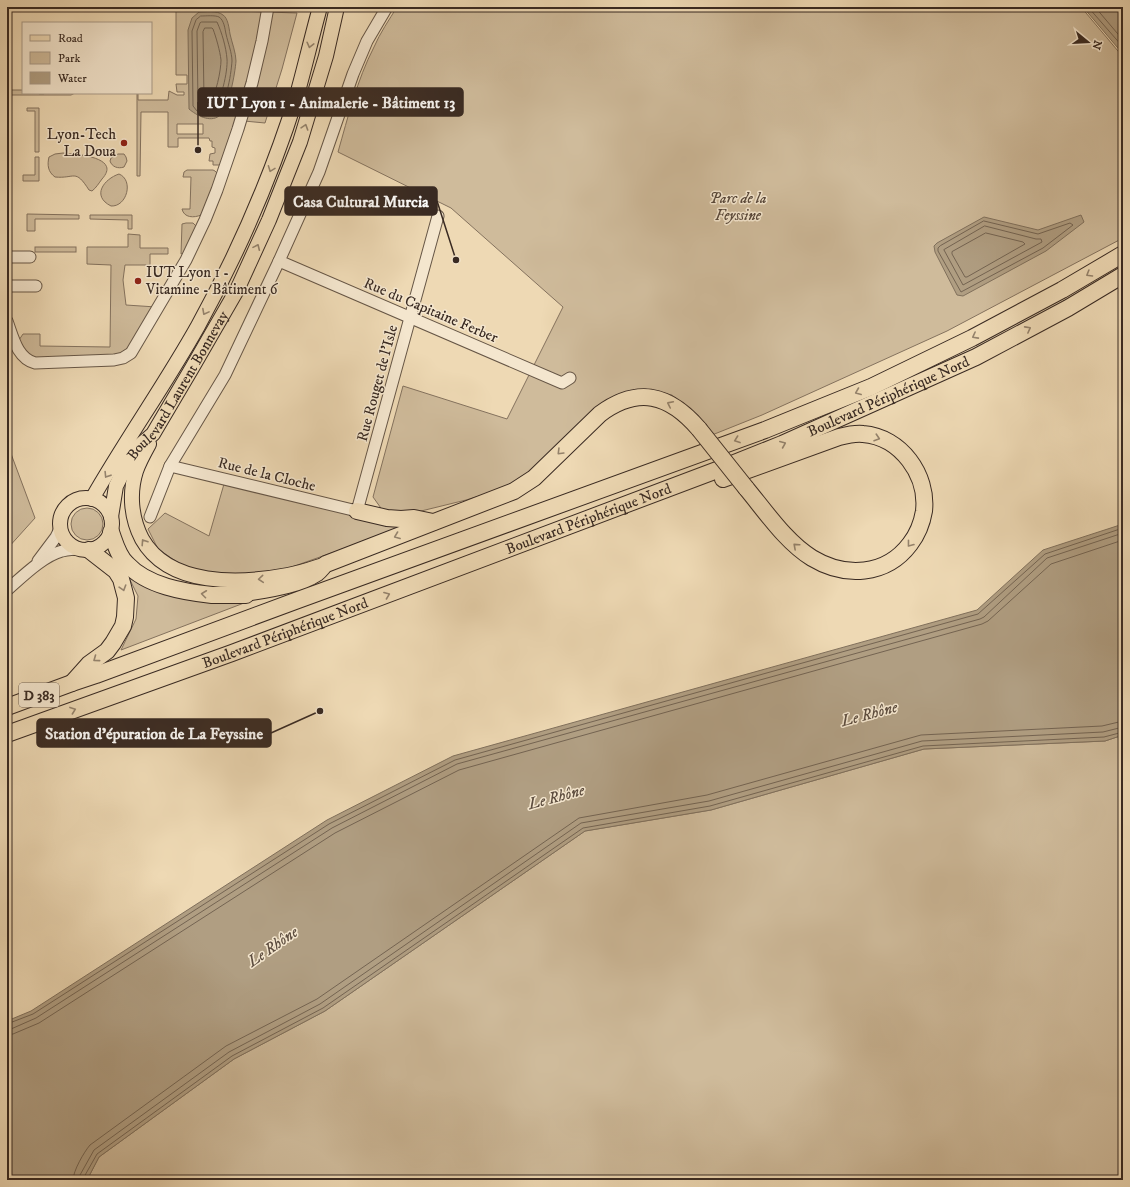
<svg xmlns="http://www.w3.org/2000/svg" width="1130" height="1187" font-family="'IM FELL DW Pica',serif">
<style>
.green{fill:#cfbb9b;stroke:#84725e;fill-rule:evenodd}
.water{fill:#b09e82;stroke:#80705c}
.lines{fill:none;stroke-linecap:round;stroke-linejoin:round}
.shore{stroke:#746452;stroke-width:1}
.minor-casing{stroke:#665646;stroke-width:13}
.major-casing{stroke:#392a22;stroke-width:16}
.highway-casing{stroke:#392a22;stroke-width:18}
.minor{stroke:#f4e6ce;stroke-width:11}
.major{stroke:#eed9b4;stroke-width:14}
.highway{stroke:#eed9b4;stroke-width:16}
.highway-bridge-casing{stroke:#392a22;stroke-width:18;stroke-linecap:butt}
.highway-bridge{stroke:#eed9b4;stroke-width:16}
.oneway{stroke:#94826b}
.poi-dot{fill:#8f2418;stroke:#f4e6ce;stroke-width:1.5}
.labels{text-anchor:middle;stroke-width:3;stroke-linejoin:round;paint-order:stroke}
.shield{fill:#f4e6ce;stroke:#716256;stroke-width:1}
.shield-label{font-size:14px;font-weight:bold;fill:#392a22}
.poi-label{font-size:15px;fill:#392a22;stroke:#f4e6ce;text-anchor:end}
.park-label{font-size:15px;font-style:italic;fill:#57473a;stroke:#f4e6ce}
.street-label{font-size:15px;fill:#392a22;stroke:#f4e6ce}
.water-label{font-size:16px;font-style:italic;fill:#5d4d3f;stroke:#f4e6ce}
.leader{fill:none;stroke:#392a22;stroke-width:1.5}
.callout-dot{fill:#392a22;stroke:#f4e6ce;stroke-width:1.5}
.callout{fill:#392a22;stroke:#392a22;stroke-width:1.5}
.callout-label{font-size:16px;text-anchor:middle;font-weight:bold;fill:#fff}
</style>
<rect width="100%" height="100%" fill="#eed9b4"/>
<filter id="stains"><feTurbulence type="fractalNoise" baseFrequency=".005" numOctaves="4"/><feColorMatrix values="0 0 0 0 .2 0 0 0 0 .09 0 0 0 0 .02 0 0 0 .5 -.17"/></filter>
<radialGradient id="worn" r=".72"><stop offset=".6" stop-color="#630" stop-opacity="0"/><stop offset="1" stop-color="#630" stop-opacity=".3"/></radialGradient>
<g class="green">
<path d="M397,7H1081L1123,57V238L947,331L762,415L712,435L696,416L672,395L645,389L616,395L595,408L533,470L512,486L466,500L413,513L383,511L373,497L403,386L507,419L563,307L451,208L338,152C348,117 357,80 374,47C380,33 389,20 397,7Z"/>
<path d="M176,9L297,13L282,69L265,123L244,121L222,163L219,165H213V161H209L210,154L215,153V148L212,147V141H210L209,138H178V147H168V112H141L140,176H137V93H138V100H168L169,91L177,95H184V92H177L176,84H187V75H176ZM177,124H203V134H177Z"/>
<polygon points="7,90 23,90 23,93 38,93 39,94 44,94 44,93 75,93 71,95 7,95"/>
<polygon points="27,108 39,108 39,152 35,152 35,111 27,111"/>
<path d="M63,153C76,154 122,157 102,179C99,183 96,188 92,191L89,190C75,168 75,179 55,177C48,172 47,165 49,157L55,154Z"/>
<path d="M118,154H124L126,157L127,161L124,167C118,169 112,167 110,161L111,158Z"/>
<polygon points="35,157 39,157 39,181 23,181 23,175 35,175"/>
<path d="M187,170H213L215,171L218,174L201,215C194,218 184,218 182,209H190L191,177H183L184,172Z"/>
<path d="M119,174C134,180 127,207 111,206C91,196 104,179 119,174Z"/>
<polygon points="27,214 79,215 79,219 35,219 35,231 27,231"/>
<polygon points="90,215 132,215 132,229 128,229 128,220 90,219"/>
<polygon points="186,223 193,223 196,226 196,228 184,253 181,254 182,224"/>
<path d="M128,234L140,235V248H168V254H150V265H125L123,280L126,305L156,307C146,322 134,350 115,355L37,359L24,352L19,340L23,334H40V346L110,347L111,265L87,264V247H128Z"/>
<rect x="35" y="247" width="41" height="5"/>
<polygon points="7,443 35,518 7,549"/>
<polygon points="224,484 407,524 337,551 286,569 237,575 189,570 158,549 148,529 165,513 209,536"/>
<circle cx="87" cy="524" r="16"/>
<polygon points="124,568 203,602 244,603 121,650 136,619 138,596"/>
<polygon points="1123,735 1123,1028 1119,1033 1120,1052 1123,1057 1123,1180 87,1180 99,1157 234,1059 325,1011 585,831 711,810 924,749 1105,741"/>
</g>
<g class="water">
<polygon points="1083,7 1123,7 1123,54"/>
<path d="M199,12C205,12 217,10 223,15C228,18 229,28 230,34C232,43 236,53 236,61C235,74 229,108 219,116C210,123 196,115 189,109L188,30L192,18Z"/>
<polygon points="1081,215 1084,222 1046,251 963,296 957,295 935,252 934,246 937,243 984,217 1038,230"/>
<polygon points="1123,524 1123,735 1105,741 924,749 711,810 585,831 325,1011 234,1059 99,1157 87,1180 7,1180 7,1021 31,1011 327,820 453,756 977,610 1043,550"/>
</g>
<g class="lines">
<g class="shore">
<polyline points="1088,7 1123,47"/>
<polyline points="1095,7 1123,40"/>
<path d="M201,16C206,16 215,15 219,17C224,20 225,29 226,34C228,43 232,53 232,61C231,75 226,109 213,115L197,111L193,106L192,31L196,20Z"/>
<path d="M202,22H217C222,33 226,47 227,59C228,71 221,103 212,110L200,107L198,104L197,31L200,23Z"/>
<path d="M205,28H212L213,29C216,37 220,51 221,60C221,70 216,96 209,103L205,102L204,100L203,32Z"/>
<polygon points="984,221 1038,234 1070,223 1073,225 1043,248 961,292 938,251 938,248 940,246"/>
<polygon points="985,226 1036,239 1041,239 1042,242 963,285 944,250"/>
<polygon points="986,233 1023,242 1025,244 967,277 965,277 952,254 952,252"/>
<polyline points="7,1024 33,1014 329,824 455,760 978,614 1045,554 1123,528"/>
<polyline points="7,1029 11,1029 36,1018 332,828 457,764 980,619 984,617 1047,558 1123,533"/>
<polyline points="7,1035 13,1034 39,1023 335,833 459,770 982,624 988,621 1051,564 1123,540"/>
<path d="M73,1180C73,1171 84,1152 90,1145L226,1046L317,999L579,818L707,795L921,735L1102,726L1123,721"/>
<polyline points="79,1180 80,1175 94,1150 229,1052 320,1004 581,823 709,801 922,741 1103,732 1123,727"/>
<polyline points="84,1180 84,1177 97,1154 232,1056 323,1008 583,828 710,806 923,746 1104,737 1123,732"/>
</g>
<defs>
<g id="minor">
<polyline points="7,257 30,257"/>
<polyline points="279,261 562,383 570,378"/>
<polyline points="7,286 36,286"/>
<path d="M7,321C13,337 17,358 35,363L114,360L123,358L131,353L186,260L205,220L217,190L238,129L252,83L262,41L268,7"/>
<polyline points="170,466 357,511 438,216"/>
<polyline points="150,517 170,466 225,375 279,261 319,172 353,74 367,41 387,7"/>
<polyline points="38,561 56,537 61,527"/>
<path d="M7,590C22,577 43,556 62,551C67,550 73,549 78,549"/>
</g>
<g id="major">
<path d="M149,444C144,453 139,462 136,471C129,493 131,518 142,539C169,587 240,584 288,575C300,573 311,569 323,565"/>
<circle cx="86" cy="524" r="26"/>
<path d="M92,499C125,441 165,385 198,326C238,253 272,175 297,95C305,66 312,36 320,7"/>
<path id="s1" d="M111,517L116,486L129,460L139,446L153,434L192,368L237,290L269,220L300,142L326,56L337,7"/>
</g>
<g id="highway">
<path d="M723,479L839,437C847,435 855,433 863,434C901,437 928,475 924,511C922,523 917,535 910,544C886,576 845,578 812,558C786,542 766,512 746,488"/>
<polyline points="357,511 387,518 401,519 414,518 433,522"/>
<path d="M111,532C115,543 118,556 127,564C147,586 184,592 212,595C223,595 235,595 246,595"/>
<path d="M235,595C259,590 296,587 317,573C321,570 323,566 326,564L514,491L534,478L600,414C638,386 669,394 699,429"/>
<polyline points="72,683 89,664 107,651 113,643 123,626 125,617 126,598 121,579 116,571 89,550"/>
<polyline points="7,707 72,683 96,675 298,600 765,430 871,387 972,338 1062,290 1123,254"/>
<path id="s2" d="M7,734L232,653L717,470L782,444L976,357L1068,308L1123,275"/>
</g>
</defs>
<use href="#minor" class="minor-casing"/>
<use href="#major" class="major-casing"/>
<use href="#highway" class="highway-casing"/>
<use href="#minor" class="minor"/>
<use href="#major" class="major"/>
<use href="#highway" class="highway"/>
<defs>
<polyline id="highway-bridge" points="699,429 746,488"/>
</defs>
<use href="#highway-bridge" class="highway-bridge-casing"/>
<use href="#highway-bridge" class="highway-bridge"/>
</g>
<defs><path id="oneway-chevron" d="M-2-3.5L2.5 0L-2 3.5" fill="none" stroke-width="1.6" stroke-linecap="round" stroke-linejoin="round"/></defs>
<g class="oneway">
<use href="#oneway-chevron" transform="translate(310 45) rotate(104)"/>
<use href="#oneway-chevron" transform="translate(305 127) rotate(-72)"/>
<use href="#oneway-chevron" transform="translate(271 169) rotate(111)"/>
<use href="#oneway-chevron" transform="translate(257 247) rotate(-66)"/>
<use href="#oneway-chevron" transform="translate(1089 274) rotate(149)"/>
<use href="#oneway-chevron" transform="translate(205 312) rotate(118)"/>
<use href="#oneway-chevron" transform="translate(1028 329) rotate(-28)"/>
<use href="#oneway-chevron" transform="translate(975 336) rotate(152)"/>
<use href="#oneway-chevron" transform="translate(858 392) rotate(158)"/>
<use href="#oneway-chevron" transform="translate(670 404) rotate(-154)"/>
<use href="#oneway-chevron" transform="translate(877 438) rotate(18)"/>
<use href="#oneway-chevron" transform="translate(737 440) rotate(160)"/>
<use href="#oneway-chevron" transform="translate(783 444) rotate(-23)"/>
<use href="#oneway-chevron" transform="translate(560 452) rotate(135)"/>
<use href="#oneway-chevron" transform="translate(107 475) rotate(122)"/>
<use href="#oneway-chevron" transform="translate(397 536) rotate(159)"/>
<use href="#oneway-chevron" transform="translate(144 542) rotate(-123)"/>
<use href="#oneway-chevron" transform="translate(910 544) rotate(128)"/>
<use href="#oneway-chevron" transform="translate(796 546) rotate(-138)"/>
<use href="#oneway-chevron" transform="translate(261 579) rotate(175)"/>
<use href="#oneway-chevron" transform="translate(123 588) rotate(73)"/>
<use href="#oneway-chevron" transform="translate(204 594) rotate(-173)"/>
<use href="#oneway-chevron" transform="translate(387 595) rotate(-21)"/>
<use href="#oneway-chevron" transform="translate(96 659) rotate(144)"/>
<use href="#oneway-chevron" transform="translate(73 710) rotate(-20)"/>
</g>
<g class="poi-dot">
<circle cx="124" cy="143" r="4"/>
<circle cx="138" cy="281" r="4"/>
</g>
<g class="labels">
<rect class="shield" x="19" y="683" width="40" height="24" rx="3"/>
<g class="shield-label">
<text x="39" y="700">D 383</text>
</g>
<g class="poi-label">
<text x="116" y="139">Lyon-Tech<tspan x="116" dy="17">La Doua</tspan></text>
<text x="146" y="277" text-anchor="start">IUT Lyon 1 -<tspan x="146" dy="17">Vitamine - Bâtiment 6</tspan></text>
</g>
<g class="park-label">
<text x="738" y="203">Parc de la<tspan x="738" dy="17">Feyssine</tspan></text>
</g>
<g class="street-label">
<text transform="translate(431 310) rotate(23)" y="5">Rue du Capitaine Ferber</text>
<text transform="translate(377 383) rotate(-75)" y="5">Rue Rouget de l'Isle</text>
<text dy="5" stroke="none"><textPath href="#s1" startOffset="150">Boulevard Laurent Bonnevay</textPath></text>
<text dy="5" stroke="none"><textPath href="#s2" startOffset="944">Boulevard Périphérique Nord</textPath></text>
<text transform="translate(267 474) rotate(14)" y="5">Rue de la Cloche</text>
<text dy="5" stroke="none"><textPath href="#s2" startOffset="620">Boulevard Périphérique Nord</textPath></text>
<text dy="5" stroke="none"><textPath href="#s2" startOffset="296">Boulevard Périphérique Nord</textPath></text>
</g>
<g class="water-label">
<text transform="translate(869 713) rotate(-15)" y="6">Le Rhône</text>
<text transform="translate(556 796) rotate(-15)" y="6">Le Rhône</text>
<text transform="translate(272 946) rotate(-35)" y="6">Le Rhône</text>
</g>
</g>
<path class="leader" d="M198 150L198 102M456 260L437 201M320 711L271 733"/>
<g class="callout-dot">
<circle cx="198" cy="150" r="4"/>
<circle cx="456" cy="260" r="4"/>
<circle cx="320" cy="711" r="4"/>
</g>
<g class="callout">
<rect x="198" y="88" width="265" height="28" rx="4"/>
<rect x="285" y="187" width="152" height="28" rx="4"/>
<rect x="37" y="719" width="234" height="28" rx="4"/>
</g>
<g class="callout-label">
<text x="331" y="108">IUT Lyon 1 - Animalerie - Bâtiment 13</text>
<text x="361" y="207">Casa Cultural Murcia</text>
<text x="154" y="739">Station d'épuration de La Feyssine</text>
</g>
<rect width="1130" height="1187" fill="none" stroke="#eed9b4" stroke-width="24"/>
<rect x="8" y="8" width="1114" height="1171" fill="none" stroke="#392a22" stroke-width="2"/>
<rect x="12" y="12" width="1106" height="1163" fill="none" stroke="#392a22"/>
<rect x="22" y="22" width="130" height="72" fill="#f4e6ce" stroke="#a99b89"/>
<rect x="30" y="35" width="20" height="6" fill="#eed9b4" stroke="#a99b89"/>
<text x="58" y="42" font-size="12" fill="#392a22">Road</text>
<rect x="30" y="52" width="20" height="12" fill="#cfbb9b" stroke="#a99b89"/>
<text x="58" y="62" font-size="12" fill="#392a22">Park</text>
<rect x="30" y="72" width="20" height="12" fill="#b09e82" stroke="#a99b89"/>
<text x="58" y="82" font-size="12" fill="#392a22">Water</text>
<g transform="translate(1088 42) rotate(108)" stroke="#f4e6ce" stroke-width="3" paint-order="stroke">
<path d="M0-3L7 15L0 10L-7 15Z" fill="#392a22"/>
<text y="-6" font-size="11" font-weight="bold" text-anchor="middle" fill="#392a22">N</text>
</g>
<rect width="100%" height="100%" filter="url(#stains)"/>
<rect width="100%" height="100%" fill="url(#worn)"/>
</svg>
